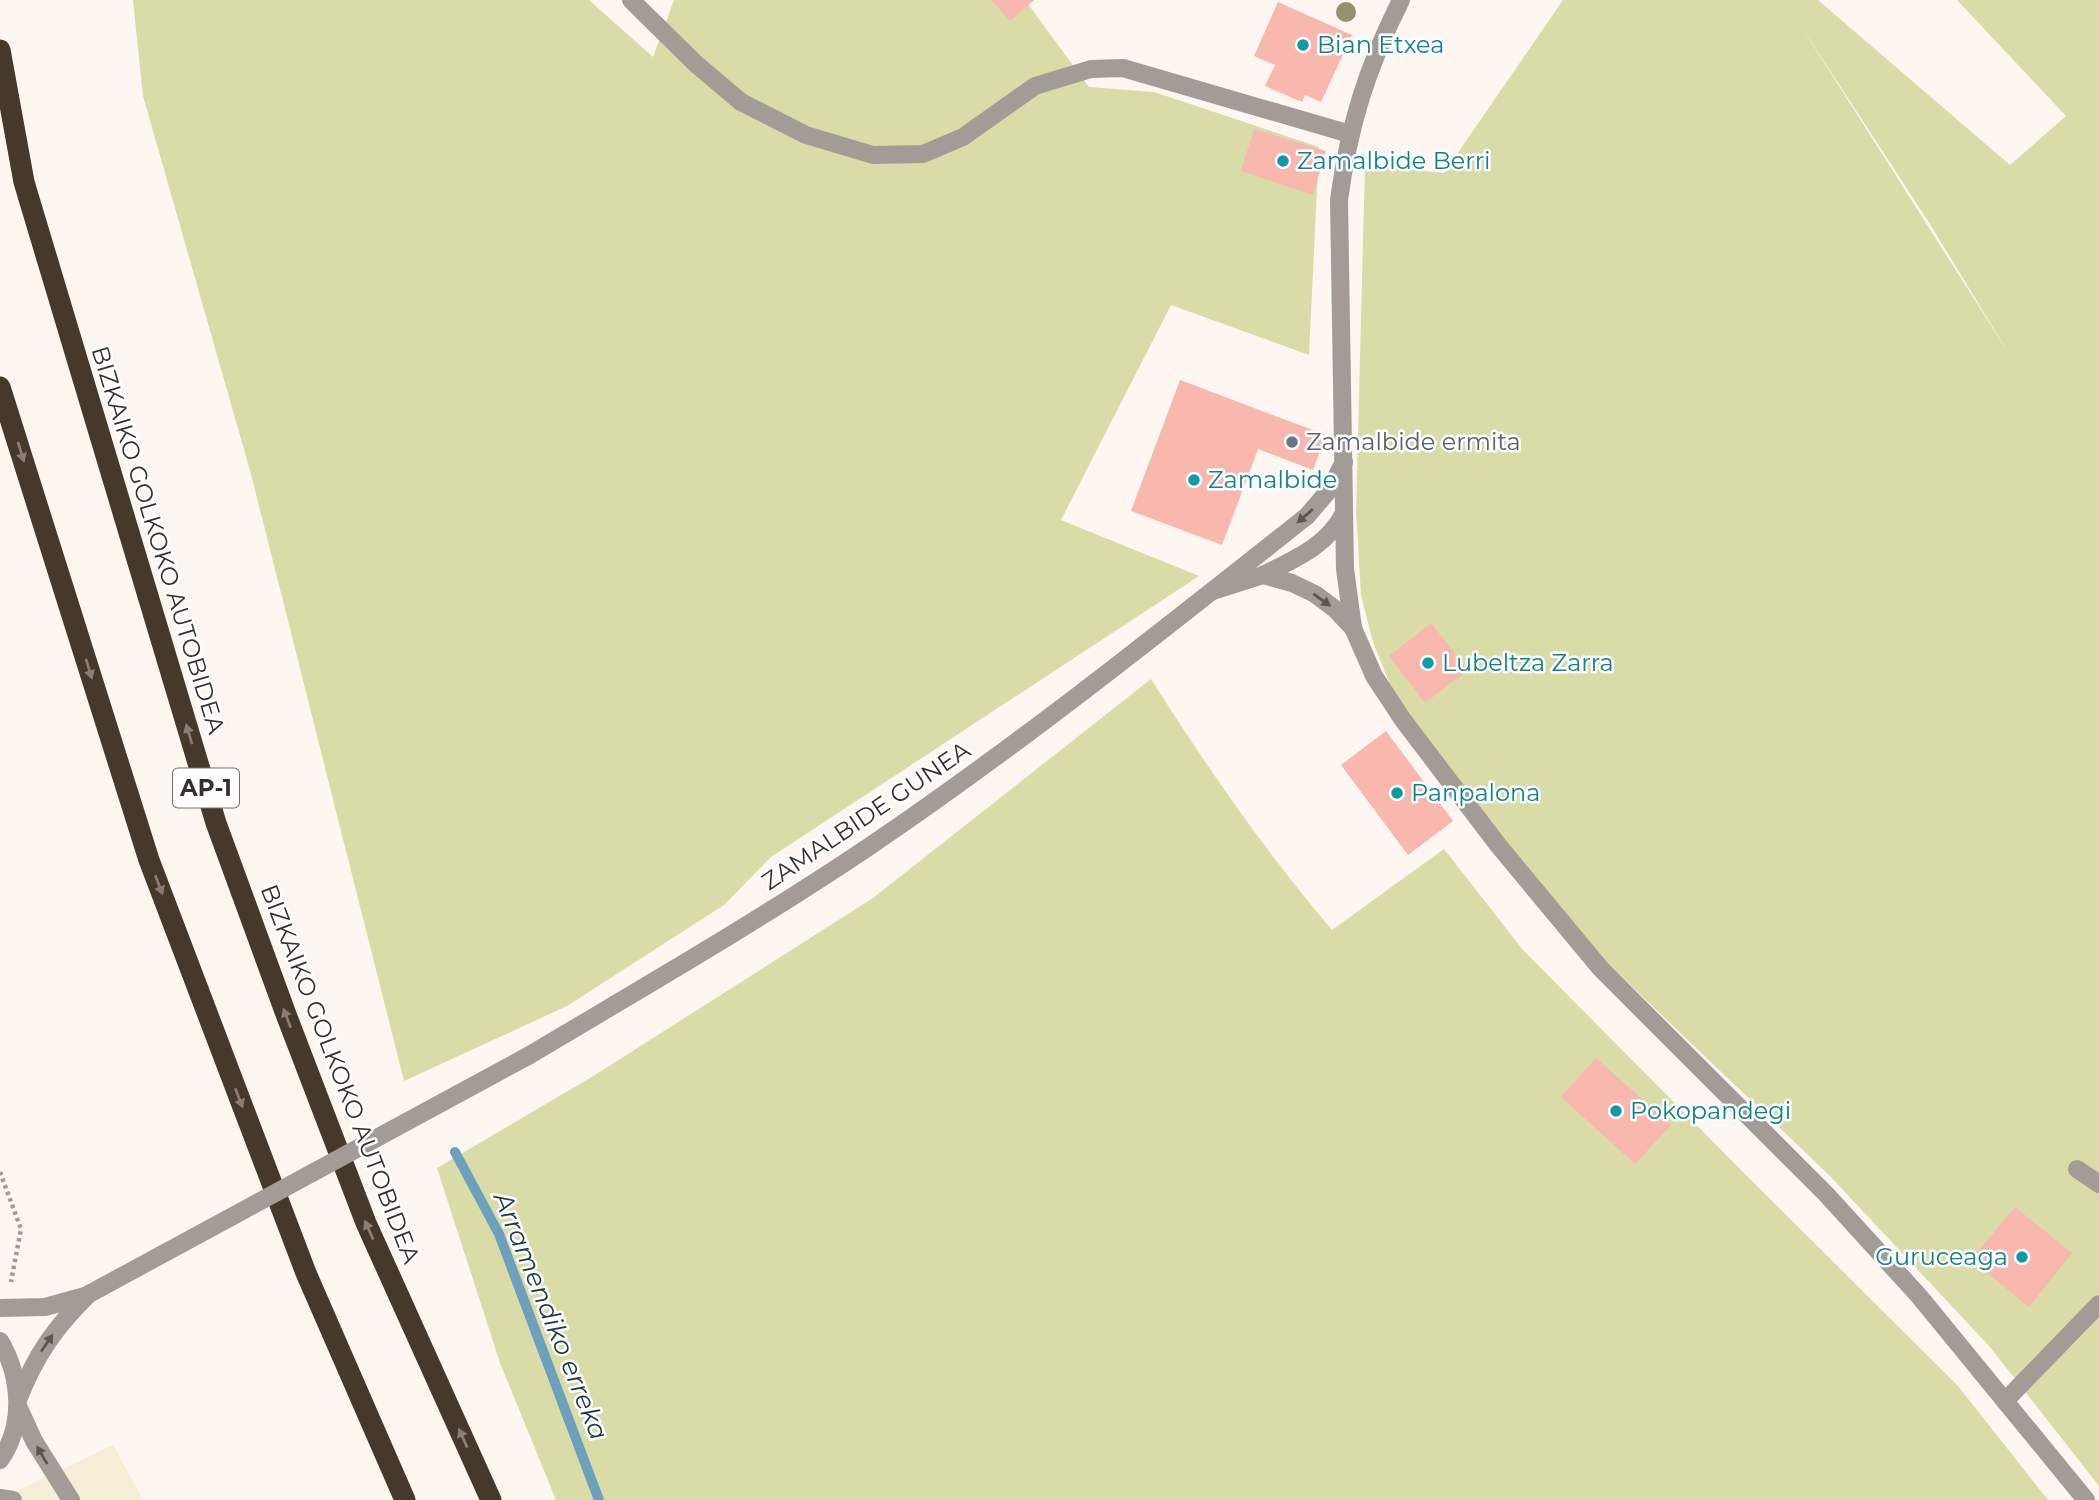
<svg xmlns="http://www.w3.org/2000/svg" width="2099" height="1500" font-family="Montserrat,sans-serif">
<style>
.industrial{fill:#f6edd7}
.green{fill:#d9dca7;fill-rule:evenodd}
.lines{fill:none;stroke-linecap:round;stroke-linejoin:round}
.stream{stroke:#6ca1bc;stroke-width:10}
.building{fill:#f9b8ae}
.path{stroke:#a39b96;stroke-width:4.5;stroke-dasharray:3.5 3.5;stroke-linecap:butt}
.minor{stroke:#a39b95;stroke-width:18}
.highway{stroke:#46382b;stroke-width:21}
.minor-bridge{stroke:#a39b95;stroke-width:18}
.tree{fill:#94916d}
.oneway{fill:#877e75}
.oneway2{fill:#5d554f}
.culture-dot{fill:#0f9aa8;stroke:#fff;stroke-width:2.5}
.worship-dot{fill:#6b7280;stroke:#fff;stroke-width:2.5}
.labels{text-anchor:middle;stroke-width:5;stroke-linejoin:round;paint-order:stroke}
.shield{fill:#fff;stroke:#736d6a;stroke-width:2}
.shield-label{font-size:23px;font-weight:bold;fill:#372f2a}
.culture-label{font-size:24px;fill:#0d838f;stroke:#fff;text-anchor:start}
.worship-label{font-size:24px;fill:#5b616d;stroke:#fff;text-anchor:start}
.street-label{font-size:24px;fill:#372f2a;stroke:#fff}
.water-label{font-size:26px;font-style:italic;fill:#173b4c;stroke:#fff}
</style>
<rect width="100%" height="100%" fill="#fef6f0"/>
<polygon class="industrial" points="113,1445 143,1500 0,1500 0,1499"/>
<g class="green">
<polygon points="133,0 589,0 653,57 674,0 1025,0 1089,87 1154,92 1319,147 1309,355 1171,305 1061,520 1199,576 771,857 724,905 567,1006 404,1081 251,474 143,96"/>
<path d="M1563,0H1818L2010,165L2066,116L1957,0H2099V1486L1990,1347L1830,1176L1603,959L1534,878L1428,743L1392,690L1373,642L1361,595L1356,512L1365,165L1444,173ZM1799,23L1928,221L2011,357Z"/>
<path d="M1151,679C1206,766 1265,851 1332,930L1444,849L1523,950L1748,1177L1958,1386L2048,1500H556L500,1363L437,1168L595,1075L873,898Z"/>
</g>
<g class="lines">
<polyline class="stream" points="455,1152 499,1234 599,1500"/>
</g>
<g class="building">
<polygon points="991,0 1034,0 1010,21"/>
<polygon points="1278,2 1352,35 1321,102 1305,95 1302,102 1265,86 1275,65 1254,56"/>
<polygon points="1254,129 1326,151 1313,195 1241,171"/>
<polygon points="1180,380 1326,435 1313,470 1258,449 1222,545 1131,511"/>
<polygon points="1431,623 1468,670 1425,703 1389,656"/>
<polygon points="1386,731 1453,821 1408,855 1341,765"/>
<polygon points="1596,1058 1671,1125 1635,1164 1561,1097"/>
<polygon points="2015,1207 2072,1253 2029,1307 1971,1260"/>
</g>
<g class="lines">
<polyline class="path" points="0,1172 21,1229 11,1282"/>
<g class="minor">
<polyline points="631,0 696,64 741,102 806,135 873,155 923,154 963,137 1035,86 1091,69 1123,68 1350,134"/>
<path d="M1263,575C1295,559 1327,546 1344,513"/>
<polyline points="1213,591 1263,575 1292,583 1315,594 1335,609 1353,628 1374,676 1403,720 1498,845 1601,969 1826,1194 1919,1296 2086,1500"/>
<path d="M1353,628L1345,569L1339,200C1349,125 1367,68 1401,0"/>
<path d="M528,1056C642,988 757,922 867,848C1019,745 1163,630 1307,516L1330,489L1344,462"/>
<polyline points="2077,1169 2099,1184"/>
<polyline points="0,1308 45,1307 85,1296"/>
<path d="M0,1341C21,1376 25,1425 0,1460"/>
<path d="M18,1400C35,1356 55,1327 89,1294"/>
<polyline points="2005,1401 2099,1304"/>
<polyline points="18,1406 34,1441 71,1500"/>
<polyline points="0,1498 13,1500"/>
</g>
<g class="highway">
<polyline points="0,50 24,182 216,823 287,1017 366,1223 491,1500"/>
<polyline points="0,387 149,860 306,1273 405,1500"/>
</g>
<polyline class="minor-bridge" points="89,1294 528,1056"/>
</g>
<circle class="tree" cx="1346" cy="12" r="10"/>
<defs><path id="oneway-solid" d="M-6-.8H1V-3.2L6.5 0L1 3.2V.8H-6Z" transform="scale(1.75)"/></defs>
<g class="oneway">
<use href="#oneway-solid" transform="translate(21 452) rotate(73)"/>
<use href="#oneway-solid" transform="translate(89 669) rotate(73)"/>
<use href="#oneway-solid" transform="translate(189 734) rotate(-107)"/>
<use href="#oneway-solid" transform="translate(159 885) rotate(69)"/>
<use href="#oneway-solid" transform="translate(287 1018) rotate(-111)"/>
<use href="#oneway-solid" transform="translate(239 1098) rotate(69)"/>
<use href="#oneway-solid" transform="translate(369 1230) rotate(-114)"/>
<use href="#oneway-solid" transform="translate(463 1438) rotate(-114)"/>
</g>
<g class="oneway2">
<use href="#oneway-solid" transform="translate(1305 516) rotate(139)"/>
<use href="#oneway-solid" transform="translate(1322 600) rotate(35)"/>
<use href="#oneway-solid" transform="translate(47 1343) rotate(-56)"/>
<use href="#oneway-solid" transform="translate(42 1455) rotate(-120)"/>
</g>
<g class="culture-dot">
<circle cx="1303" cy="45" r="7"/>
<circle cx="1283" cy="161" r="7"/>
<circle cx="1194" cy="480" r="7"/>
<circle cx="1428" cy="663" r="7"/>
<circle cx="1397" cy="793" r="7"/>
<circle cx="1616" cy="1111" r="7"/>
<circle cx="2022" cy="1257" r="7"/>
</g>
<circle class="worship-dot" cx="1292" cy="442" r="7"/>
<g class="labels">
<rect class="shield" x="173" y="768.5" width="66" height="39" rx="5"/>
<g class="shield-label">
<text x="206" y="796">AP-1</text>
</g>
<g class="culture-label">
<text x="1317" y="53">Bian Etxea</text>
<text x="1297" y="169">Zamalbide Berri</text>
<text x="1208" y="488">Zamalbide</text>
<text x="1442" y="671">Lubeltza Zarra</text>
<text x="1411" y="801">Panpalona</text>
<text x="1630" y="1119">Pokopandegi</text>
<text x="2008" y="1265" text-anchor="end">Guruceaga</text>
</g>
<g class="worship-label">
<text x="1306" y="450">Zamalbide ermita</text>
</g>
<g class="street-label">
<text transform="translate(158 540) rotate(73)" y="8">BIZKAIKO GOLKOKO AUTOBIDEA</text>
<text transform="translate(866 816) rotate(-34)" y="8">ZAMALBIDE GUNEA</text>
<text transform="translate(340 1074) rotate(69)" y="8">BIZKAIKO GOLKOKO AUTOBIDEA</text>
</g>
<g class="water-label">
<text transform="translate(551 1316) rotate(68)" y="9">Arramendiko erreka</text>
</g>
</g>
</svg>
